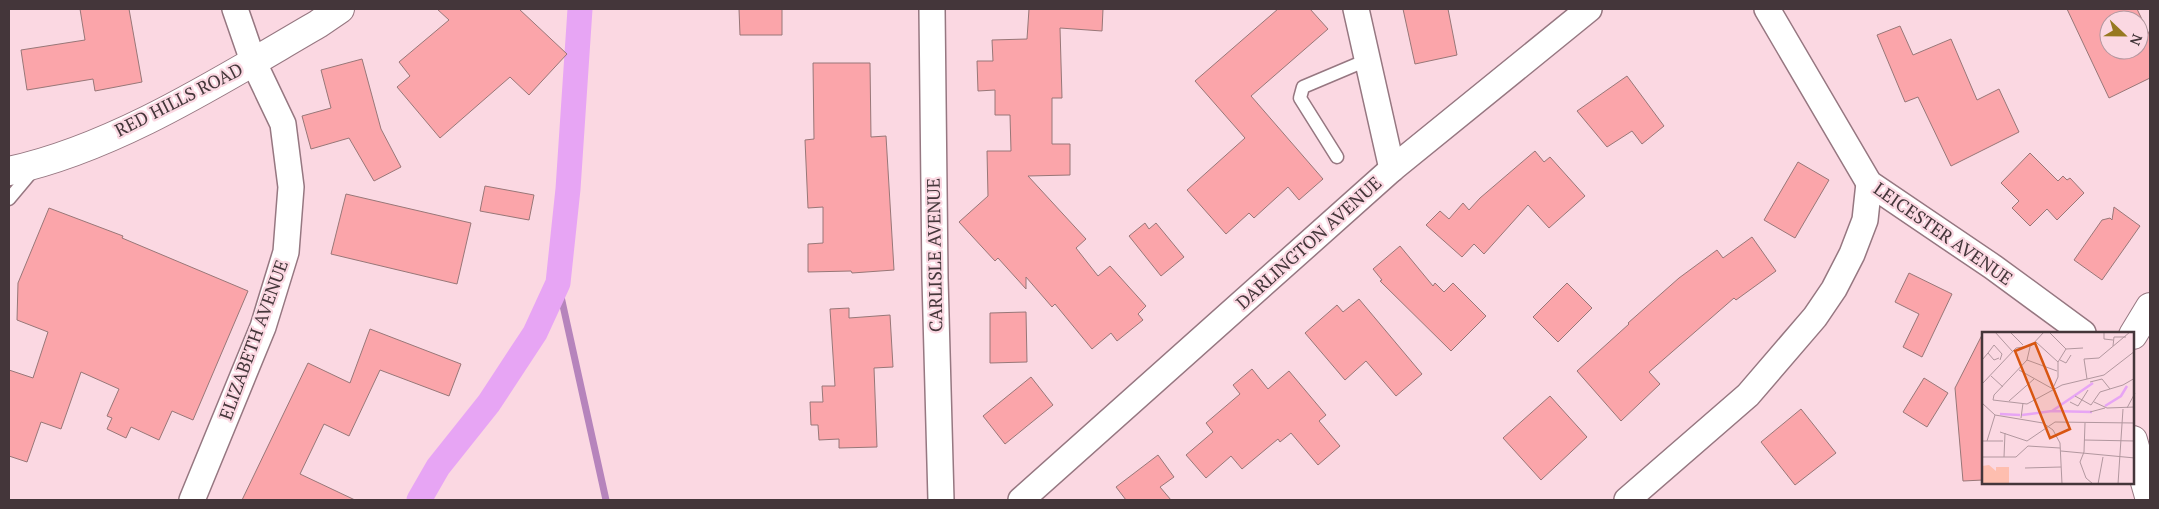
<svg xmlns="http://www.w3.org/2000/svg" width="2159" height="509" font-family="'PT Serif',serif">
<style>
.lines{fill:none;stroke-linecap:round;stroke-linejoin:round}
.stream{stroke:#b684bc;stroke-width:7}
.canal{stroke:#e7a5f4;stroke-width:25}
.building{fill:#fba5aa;stroke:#987778;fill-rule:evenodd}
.service-casing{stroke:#967781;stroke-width:15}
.minor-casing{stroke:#967781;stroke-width:28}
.tertiary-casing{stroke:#967781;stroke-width:30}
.secondary-casing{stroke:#967781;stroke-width:30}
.service{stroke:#fff;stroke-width:12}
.minor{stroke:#fff;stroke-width:25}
.tertiary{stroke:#fff;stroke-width:28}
.secondary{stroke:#fff;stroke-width:28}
.labels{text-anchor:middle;stroke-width:4.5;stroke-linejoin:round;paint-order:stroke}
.street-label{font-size:18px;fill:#44363a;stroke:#fbd8e2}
.inset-river{fill:none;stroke:#e7a5f4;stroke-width:2.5}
.inset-road{fill:none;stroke:#b2979f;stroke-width:1}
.view{fill:#d85611;fill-opacity:0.15;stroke:#d85611;stroke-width:2.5}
.inset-edge{fill:none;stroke:#44363a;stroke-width:2.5}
</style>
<rect width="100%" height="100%" fill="#fbd8e2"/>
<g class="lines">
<polyline class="stream" points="558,283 606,500"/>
<polyline class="canal" points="419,500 438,467 489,403 535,333 558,283 568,189 580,9"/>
</g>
<g class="building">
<polygon points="80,9 129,9 142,82 95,91 93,79 27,90 21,50 85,40"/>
<polygon points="437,9 519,9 567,54 529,95 510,77 440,138 397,87 410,76 399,62 449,20"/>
<polygon points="739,9 782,9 782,35 740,35"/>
<polygon points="1029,9 1103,9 1102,31 1060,28 1062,98 1052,98 1052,144 1070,144 1070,175 1028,176 1086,239 1076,248 1098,276 1110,266 1146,306 1138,314 1143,320 1117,341 1111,333 1092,349 1055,304 1052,307 1026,277 1026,289 998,258 995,261 959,222 988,196 987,151 1011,151 1010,115 995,115 995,90 978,91 977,61 993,61 992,40 1027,39"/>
<polygon points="1278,9 1310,9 1328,29 1251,96 1323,179 1299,200 1288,187 1254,218 1249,213 1226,234 1187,190 1245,138 1195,81"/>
<polygon points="1403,9 1448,9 1457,55 1415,64"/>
<path d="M2067,9H2137L2150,36V78L2109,98ZM2109,20H2139V50H2109Z"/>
<polygon points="1900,26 1913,55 1951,39 1977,100 1999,89 2019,132 1951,166 1918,97 1905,102 1877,35"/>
<polygon points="362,59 381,129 401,167 374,181 349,138 311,149 302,116 331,108 321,70"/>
<polygon points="813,63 870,63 871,137 886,136 894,270 852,273 851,271 808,272 808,244 823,243 823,207 808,208 805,140 814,139"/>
<polygon points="1627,76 1664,126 1642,144 1632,131 1607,147 1577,111"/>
<polygon points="1535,151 1544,162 1550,157 1585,196 1549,228 1528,205 1484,254 1474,244 1462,257 1426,225 1440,211 1449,219 1463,203 1469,210 1480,198"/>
<polygon points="2030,153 2058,181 2063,176 2067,180 2070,178 2084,193 2057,220 2047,209 2030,226 2012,208 2019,201 2001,183"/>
<polygon points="1798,162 1829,180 1795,238 1764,220"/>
<polygon points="485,186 534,195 529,220 480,211"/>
<polygon points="346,194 471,223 457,284 331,254"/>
<polygon points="2114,207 2140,226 2102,280 2074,260 2102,220 2110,218 2112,220"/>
<polygon points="49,208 123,236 122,238 248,291 193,420 172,411 159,440 131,427 126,438 107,429 112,418 107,416 119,389 81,372 61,429 41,422 27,462 9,456 9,370 33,378 48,332 17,320 18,283"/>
<polygon points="1145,223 1149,229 1156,223 1184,257 1161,276 1129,236"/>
<polygon points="1752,237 1776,271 1736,300 1734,298 1649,372 1660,384 1621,421 1577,371 1629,324 1628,323 1679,278 1717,250 1723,258"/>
<polygon points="1400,246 1433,286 1435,283 1444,292 1453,283 1486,316 1451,351 1380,281 1382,280 1373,269"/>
<polygon points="1909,273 1952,294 1922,357 1903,347 1919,314 1895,302"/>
<polygon points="1567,283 1592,308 1558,342 1533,317"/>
<polygon points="1359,299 1422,374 1396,396 1366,361 1345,380 1305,333 1337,305 1343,312"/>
<polygon points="849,308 849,318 890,315 893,367 874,368 877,447 839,448 839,439 819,440 818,425 811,425 810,402 823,402 822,386 835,386 830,309"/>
<polygon points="1026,312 1027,362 990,363 990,313"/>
<polygon points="370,329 461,364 449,396 380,370 349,436 324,424 300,474 355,500 242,500 308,363 350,383"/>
<polygon points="1983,333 1983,480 1963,481 1955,388"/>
<polygon points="1252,369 1268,389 1289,371 1326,415 1319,421 1340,446 1318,465 1291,433 1280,442 1278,439 1242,469 1231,456 1206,478 1186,455 1213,432 1206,423 1240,394 1233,385"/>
<polygon points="1031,377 1053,405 1005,444 983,416"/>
<polygon points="1924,378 1948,393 1927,427 1903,412"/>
<polygon points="1550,396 1587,437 1541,480 1503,438"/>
<polygon points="1801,409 1836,453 1795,485 1761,442"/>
<polygon points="1158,455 1174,477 1160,487 1171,500 1126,500 1116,487"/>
</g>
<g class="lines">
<defs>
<g id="service">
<polyline points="1337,157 1300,98 1303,87 1367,60"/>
<polyline points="9,199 35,168"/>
</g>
<g id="minor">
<polyline points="932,9 935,278 941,500"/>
<polyline points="1356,9 1392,169"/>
<polyline points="1767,9 1869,183 1993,267 2083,333"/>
<polyline points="192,500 263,327 286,252 291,187 283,124 253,61 235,9"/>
<polyline points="1021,500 1392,169 1589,9"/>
<polyline points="1627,500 1748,395 1815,317 1834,289 1852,254 1865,220 1869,183"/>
</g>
<g id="tertiary">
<polyline points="2133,335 2150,307"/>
<polyline points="2133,440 2150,500"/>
</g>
<path id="secondary" d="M9,171C116,148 223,79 318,24L340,9"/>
</defs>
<use href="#service" class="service-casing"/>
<use href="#minor" class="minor-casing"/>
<use href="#tertiary" class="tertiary-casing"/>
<use href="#secondary" class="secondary-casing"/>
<use href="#service" class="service"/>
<use href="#minor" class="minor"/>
<use href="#tertiary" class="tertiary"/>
<use href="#secondary" class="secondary"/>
</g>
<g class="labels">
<g class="street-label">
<text transform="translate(179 100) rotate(-27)" y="6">RED HILLS ROAD</text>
<text transform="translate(1943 234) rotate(35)" y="6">LEICESTER AVENUE</text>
<text transform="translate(1309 243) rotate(-42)" y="6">DARLINGTON AVENUE</text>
<text transform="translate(935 255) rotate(-91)" y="6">CARLISLE AVENUE</text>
<text transform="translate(254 340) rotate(-70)" y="6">ELIZABETH AVENUE</text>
</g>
</g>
<g transform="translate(1982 332)">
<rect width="152" height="152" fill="#fbd8e2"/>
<path d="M7,133L14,139V135H27V152H0V134Z" fill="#febeaf"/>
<path class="inset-river" d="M123,74L139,64L145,54M70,79L111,51M18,82L38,83M40,83L70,79L110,80"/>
<path class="inset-road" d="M13,0L31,20M28,0L41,13M67,0L84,17M122,0V7L131,8M54,10L76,30M131,14L132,5H144M48,15L45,28L12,63L11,68L45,72L80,53L122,43L153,19M6,21L12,13L20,22L18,28M0,28L6,21L12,28L17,26M45,28L75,39M78,28L84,31L89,23M37,38L71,57M9,44L21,55M105,47L102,27L117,26L148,0M108,50L120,47L128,57M0,52L34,16L49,14L62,0M71,56L76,45V30L84,17L101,16M93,64L109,73L118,60L141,53L153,46M27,69L52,47M88,70L96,74L106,58M112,70L125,76L153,75M0,71L13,83L61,91L71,98L78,111L80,152M145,76L153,61M108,80L123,76M39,86L41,71M103,91L102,120L98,130L104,146L111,152M18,100L45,109M102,108L153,109M0,109H21M5,109L13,83M45,109L73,90L153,91M46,114L78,116M79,119L153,126M0,125H34L46,114M22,125L23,101M43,136L79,135M116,152L121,125M136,152L141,77"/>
<path class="view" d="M53,11L88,97L68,106L33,19Z"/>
<rect width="152" height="152" class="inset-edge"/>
</g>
<rect width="2159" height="509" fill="none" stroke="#44363a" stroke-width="20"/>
<g transform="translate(2124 35) rotate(112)"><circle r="24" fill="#fbd8e2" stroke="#b2979f"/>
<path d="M0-4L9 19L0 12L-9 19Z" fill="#977921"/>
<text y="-8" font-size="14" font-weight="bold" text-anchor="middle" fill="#44363a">N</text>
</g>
</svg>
